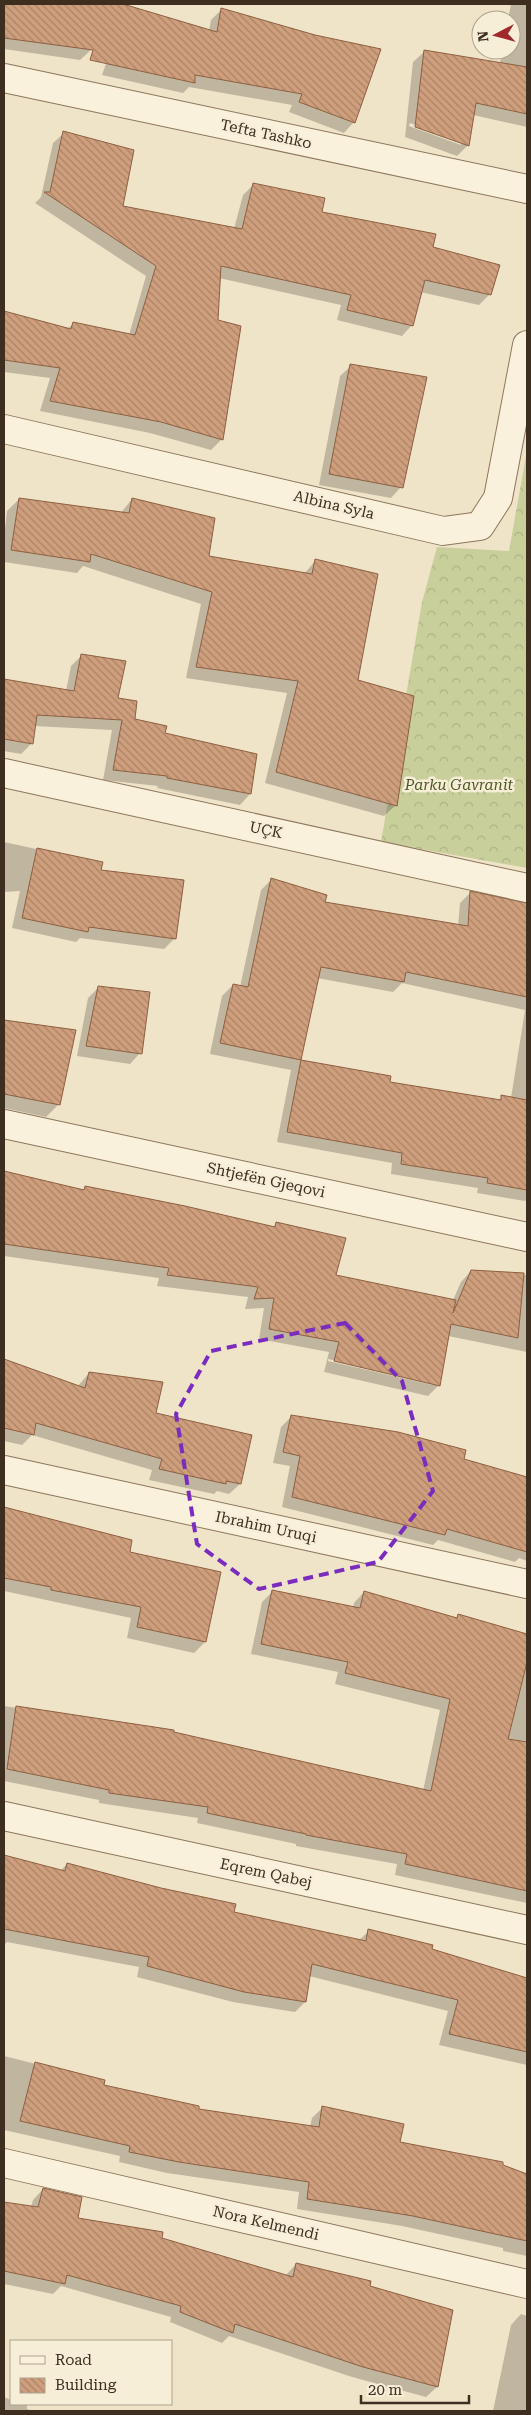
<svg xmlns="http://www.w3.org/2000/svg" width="531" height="2415" font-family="'Roboto Serif',serif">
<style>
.forest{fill:url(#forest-crowns)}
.shadow{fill:#0003;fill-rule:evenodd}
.building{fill:url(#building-back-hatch);stroke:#8d5f41}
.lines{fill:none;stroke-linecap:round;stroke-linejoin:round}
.minor-casing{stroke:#8d765c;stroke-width:30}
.minor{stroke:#faf1dc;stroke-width:28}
.marked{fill:none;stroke:#7b2cbf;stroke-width:4;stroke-dasharray:10 6;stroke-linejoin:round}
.labels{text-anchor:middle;stroke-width:5;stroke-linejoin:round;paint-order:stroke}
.street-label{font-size:15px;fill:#3d2e20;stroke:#f7eed8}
.park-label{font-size:15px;font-style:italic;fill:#4d5a26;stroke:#f7eed8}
</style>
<defs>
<pattern id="forest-crowns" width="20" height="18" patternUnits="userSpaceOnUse" patternTransform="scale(1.25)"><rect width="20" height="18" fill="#c9cf9b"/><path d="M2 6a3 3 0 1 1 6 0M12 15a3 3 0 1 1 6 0" fill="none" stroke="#aeb285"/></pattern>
<pattern id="building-back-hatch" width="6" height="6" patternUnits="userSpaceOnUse" patternTransform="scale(1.25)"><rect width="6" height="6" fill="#cf9f7d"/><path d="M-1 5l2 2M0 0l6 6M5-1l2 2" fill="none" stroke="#a98266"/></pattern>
</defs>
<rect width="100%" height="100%" fill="#f0e4c8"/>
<polygon class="forest" points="527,450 527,868 381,842 422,602 437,547 509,551"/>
<g class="shadow">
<polygon points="4,4 99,4 91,50 80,60 4,49"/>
<path d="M511,4H527V127L473,115L468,145L457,156L405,137L413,62L424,52L500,63L502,50H511V20H508ZM410,123L461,142V145L409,126Z"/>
<polygon points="222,9 354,122 344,133 289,112 292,105 189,87 183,93 102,75 122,19 209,31 211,20"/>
<polygon points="64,133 121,207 234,229 243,195 254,184 320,213 431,248 490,294 479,305 420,292 412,325 402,336 337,320 341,305 219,278 216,321 240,327 221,440 211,450 150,433 40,411 50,378 4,372 4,313 67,329 73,324 129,335 146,276 35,203 41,197 53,143"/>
<polygon points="351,366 401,487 391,498 319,485 340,376"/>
<polygon points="19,499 120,514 132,499 208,557 304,574 316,560 396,805 384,816 265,783 287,693 186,678 201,604 83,566 77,573 4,562 4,538 7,511"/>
<polygon points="82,655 134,720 164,734 256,755 250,794 240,805 157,788 158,786 103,780 112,730 34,726 32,743 21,754 4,751 4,681 66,691 71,666"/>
<polygon points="4,842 101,863 100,871 175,938 164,949 80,938 76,942 12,928 20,891 4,892"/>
<path d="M271,880L324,903L458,926L460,903L470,893L527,904L525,919L527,920V1199L525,1201L477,1193L478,1188L391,1174L392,1163L277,1142L291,1070L210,1054L222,996L233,985L240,987L261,890ZM317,978L393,992L402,983L525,1010L511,1098L502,1097L498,1101L389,1083L390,1077L300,1061Z"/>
<polygon points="99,987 140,1053 130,1064 77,1056 88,998"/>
<polygon points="4,1021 75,1031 59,1104 46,1117 4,1108"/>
<path d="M4,1173L272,1228L277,1223L334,1276L453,1300L461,1282L471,1271L527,1275V1352L448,1336L439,1385L428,1396L324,1372L329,1352L259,1339L264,1308L245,1309L248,1297L157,1286L159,1278L4,1256ZM328,1359L433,1383V1385L328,1361Z"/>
<polygon points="4,1361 78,1386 89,1373 155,1414 250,1436 240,1484 229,1494 217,1491 214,1494 149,1480 152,1470 32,1435 22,1445 4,1441"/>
<polygon points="292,1416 527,1478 527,1561 519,1558 515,1562 438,1540 433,1545 282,1507 290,1466 273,1463 281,1427"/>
<polygon points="4,1509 52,1522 128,1553 220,1573 205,1642 194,1653 127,1638 131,1618 4,1591"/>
<polygon points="273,1591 353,1608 354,1603 364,1592 455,1619 459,1615 527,1636 527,1903 395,1875 397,1864 296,1846 296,1844 197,1823 198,1818 99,1803 99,1800 4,1781 4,1706 173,1731 172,1733 423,1791 440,1710 335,1684 338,1672 251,1654 262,1602"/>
<polygon points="4,1856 60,1871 67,1864 233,1913 358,1941 369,1931 527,1980 527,2065 439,2045 448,2011 309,1976 305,2002 295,2012 233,2002 137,1977 139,1967 7,1942 4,1945"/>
<polygon points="4,2056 104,2081 102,2086 197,2110 310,2127 312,2118 323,2107 399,2143 501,2166 527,2176 527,2256 503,2251 503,2248 402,2226 297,2209 299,2192 167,2173 119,2162 120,2156 4,2130"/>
<polygon points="43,2189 76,2219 161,2239 286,2275 296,2264 368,2287 437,2387 426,2397 352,2377 229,2336 222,2343 170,2322 171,2317 61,2286 53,2294 4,2284 4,2204 31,2207 33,2200"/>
<polygon points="521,2314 527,2316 527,2411 493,2411 511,2325"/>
<polygon points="4,2397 11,2400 11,2404 27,2405 27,2409 34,2411 4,2411"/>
</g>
<g class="building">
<polygon points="4,4 123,4 217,32 221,8 315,35 381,49 355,123 299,102 302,94 195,75 195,83 90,60 93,50 4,38"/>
<polygon points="424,50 527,67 527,114 476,103 469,146 415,127"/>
<polygon points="63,131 134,150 123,206 242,229 253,183 325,198 322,212 436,234 433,247 500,265 491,295 425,280 413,326 347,310 351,295 221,266 218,320 241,326 223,440 161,422 50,401 60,368 4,360 4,311 71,329 73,322 135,335 156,266 44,192 50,192"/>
<polygon points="350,364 427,377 403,488 329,474"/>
<polygon points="19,498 129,513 132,498 215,518 209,556 312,574 315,559 378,574 358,680 414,696 397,806 276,772 298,681 196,667 212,592 91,554 90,562 11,550"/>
<polygon points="81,654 126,661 118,698 137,701 135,719 167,726 165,733 257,754 251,794 167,778 167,776 113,770 122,720 37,715 33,744 4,739 4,679 74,691"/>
<polygon points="37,848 103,862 101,870 184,880 176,939 89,927 88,932 22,918"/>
<polygon points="271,878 327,895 325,902 468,926 470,891 527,903 527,997 406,972 404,982 321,967 301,1060 220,1043 233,984 248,987"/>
<polygon points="98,986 150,992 142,1054 86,1046"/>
<polygon points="4,1020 76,1030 60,1105 4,1094"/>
<polygon points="301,1060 391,1076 390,1082 501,1100 501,1095 527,1100 527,1190 487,1183 488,1178 401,1164 402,1153 287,1132"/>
<polygon points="4,1171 84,1190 85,1186 185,1206 275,1227 276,1222 346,1238 336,1275 456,1300 453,1313 471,1270 524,1273 518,1338 451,1324 440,1386 334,1361 339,1342 269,1329 274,1298 254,1299 258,1287 167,1275 169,1268 4,1244"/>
<polygon points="4,1359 85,1388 89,1372 163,1382 156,1413 252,1435 241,1484 226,1481 226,1484 159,1469 162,1459 36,1423 34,1435 4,1428"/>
<polygon points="291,1415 398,1432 466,1450 464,1459 527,1477 527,1552 447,1529 445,1535 292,1497 300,1456 283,1452"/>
<polygon points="4,1507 132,1540 130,1552 221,1572 206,1642 137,1627 141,1607 51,1590 51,1587 4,1578"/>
<polygon points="272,1590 360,1608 364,1591 457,1618 458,1614 527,1634 527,1662 508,1739 527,1742 527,1891 405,1864 407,1854 306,1835 306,1834 207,1813 208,1807 109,1793 109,1790 7,1769 16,1706 174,1730 174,1732 431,1791 450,1699 345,1673 348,1662 261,1644"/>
<polygon points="4,1855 65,1871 67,1863 161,1888 236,1904 234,1912 366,1941 368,1929 433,1945 432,1949 527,1978 527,2052 449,2034 458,2000 312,1964 306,2002 244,1992 147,1966 149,1957 4,1929"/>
<polygon points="35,2062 105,2080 104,2085 199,2106 199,2109 319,2127 322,2106 404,2124 400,2142 503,2162 503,2165 527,2174 527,2241 413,2216 307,2199 309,2182 179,2162 129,2152 130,2146 20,2121"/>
<polygon points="43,2188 82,2197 78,2218 163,2232 162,2238 293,2277 296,2263 371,2281 370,2286 453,2310 438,2387 363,2367 235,2324 233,2333 180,2312 181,2306 67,2275 65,2284 4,2271 4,2202 38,2207"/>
</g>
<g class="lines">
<defs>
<g id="minor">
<polyline points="4,78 527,189"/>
<polyline points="4,429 443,531 480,526 498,498 527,345"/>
<polyline points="4,773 527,888"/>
<polyline points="4,1124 527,1237"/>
<polyline points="4,1470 527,1584"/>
<polyline points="4,1816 527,1930"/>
<polyline points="4,2163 527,2284"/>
</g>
</defs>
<use href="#minor" class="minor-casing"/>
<use href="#minor" class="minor"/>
</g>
<path class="marked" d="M345,1323L402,1381L433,1491L378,1562L259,1589L197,1544L176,1414L211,1351Z"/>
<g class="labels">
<g class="street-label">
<text transform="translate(266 134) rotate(12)" y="5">Tefta Tashko</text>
<text transform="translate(334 505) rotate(13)" y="5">Albina Syla</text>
<text transform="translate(266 830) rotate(12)" y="5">UÇK</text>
<text transform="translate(266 1180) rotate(12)" y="5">Shtjefën Gjeqovi</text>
<text transform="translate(266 1527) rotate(12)" y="5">Ibrahim Uruqi</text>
<text transform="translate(266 1873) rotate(12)" y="5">Eqrem Qabej</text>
<text transform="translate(266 2223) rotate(13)" y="5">Nora Kelmendi</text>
</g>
<g class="park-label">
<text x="459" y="790">Parku Gavranit</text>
</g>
</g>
<rect width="531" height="2415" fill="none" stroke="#3d2e20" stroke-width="10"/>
<rect x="10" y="2340" width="162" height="65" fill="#f7eed8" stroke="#ada18e"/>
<rect x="20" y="2356" width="25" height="8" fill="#faf1dc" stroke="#ada18e"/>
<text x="55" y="2365" font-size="15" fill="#3d2e20">Road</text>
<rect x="20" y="2378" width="25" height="15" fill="url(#building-back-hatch)" stroke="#ada18e"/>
<text x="55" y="2390" font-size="15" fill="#3d2e20">Building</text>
<g transform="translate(496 35) rotate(264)"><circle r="24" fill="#f7eed8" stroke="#ada18e"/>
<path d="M0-4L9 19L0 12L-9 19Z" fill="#9e2a2b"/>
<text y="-8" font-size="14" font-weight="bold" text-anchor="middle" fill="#3d2e20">N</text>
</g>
<path d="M361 2395v8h108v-8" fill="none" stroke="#3d2e20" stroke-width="2.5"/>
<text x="368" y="2395" font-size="15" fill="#3d2e20" stroke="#f7eed8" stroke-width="4" paint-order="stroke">20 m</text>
</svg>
